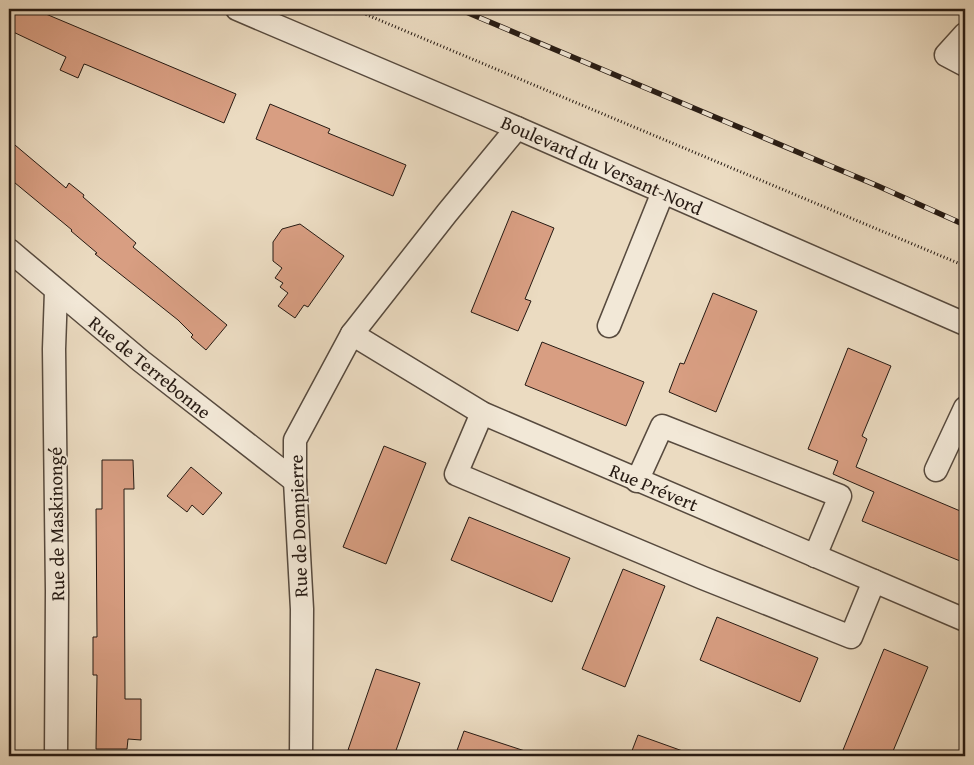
<svg xmlns="http://www.w3.org/2000/svg" width="974" height="765" font-family="'Gentium Book Plus',serif">
<style>
.building{fill:#d89e82;stroke:#261a13}
.lines{fill:none;stroke-linecap:round;stroke-linejoin:round}
.minor-casing{stroke:#574a3e;stroke-width:25}
.path{stroke:#261a13;stroke-width:3;stroke-dasharray:1 2.5;stroke-linecap:butt}
.minor{stroke:#f2e8d7;stroke-width:22}
.rail-casing{stroke:#261a13;stroke-width:5.5}
.rail{stroke:#f2e8d7;stroke-width:4;stroke-dasharray:11;stroke-linecap:butt}
.labels{text-anchor:middle;stroke-width:4;stroke-linejoin:round;paint-order:stroke}
.street-label{font-size:19px;fill:#261a13;stroke:#f2e8d7}
</style>
<rect width="100%" height="100%" fill="#ebdbc1"/>
<filter id="stains"><feTurbulence type="fractalNoise" baseFrequency=".004" numOctaves="4"/><feColorMatrix values="0 0 0 0 .2 0 0 0 0 .09 0 0 0 0 .02 0 0 0 .5 -.17"/></filter>
<radialGradient id="worn" r=".72"><stop offset=".6" stop-color="#630" stop-opacity="0"/><stop offset="1" stop-color="#630" stop-opacity=".3"/></radialGradient>
<g class="building">
<polygon points="9,9 34,9 236,94 224,123 87,65 84,64 78,78 60,70 66,57 9,30"/>
<polygon points="270,104 330,129 328,133 406,165 393,196 256,139"/>
<polygon points="9,140 66,188 69,183 84,195 83,197 136,243 133,247 227,325 206,350 191,337 193,335 178,320 95,254 97,253 71,231 72,230 9,178"/>
<polygon points="512,211 554,228 525,299 531,301 518,331 471,312"/>
<polygon points="300,224 344,256 308,307 304,305 295,318 278,306 288,293 280,287 283,283 275,278 282,268 273,261 273,242 282,229"/>
<polygon points="713,293 757,311 716,412 669,392 680,363 684,364"/>
<polygon points="542,342 644,382 626,426 525,385"/>
<polygon points="848,348 891,366 862,436 867,439 856,467 965,513 965,563 862,521 874,492 833,474 838,461 808,449"/>
<polygon points="384,446 426,463 386,564 343,547"/>
<polygon points="102,460 133,460 134,489 124,489 125,699 141,699 141,740 128,739 127,749 96,749 97,675 93,675 93,637 97,637 96,509 102,509"/>
<polygon points="191,467 222,493 203,515 192,505 187,512 167,496"/>
<polygon points="469,517 570,558 552,602 451,560"/>
<polygon points="623,569 665,586 625,687 582,669"/>
<polygon points="717,617 818,658 800,702 700,660"/>
<polygon points="884,649 928,667 891,756 859,756 843,750"/>
<polygon points="376,669 420,683 394,756 352,756 353,751 348,750"/>
<polygon points="464,731 531,753 530,756 455,756"/>
<polygon points="638,735 691,754 691,756 630,756"/>
</g>
<g class="lines">
<defs>
<g id="minor">
<polyline points="237,9 517,128 965,324"/>
<polyline points="965,34 946,55 965,65"/>
<polyline points="9,250 141,361 295,481"/>
<polyline points="56,291 54,349 57,591 56,756"/>
<polyline points="609,326 663,192"/>
<polyline points="352,334 482,413 965,620"/>
<polyline points="482,413 456,474 703,578 851,637 874,581"/>
<polyline points="936,470 965,408"/>
<polyline points="637,481 662,426 840,496 815,556"/>
<polyline points="301,756 302,609 295,481 295,440 352,334 447,213 517,128"/>
</g>
</defs>
<use href="#minor" class="minor-casing"/>
<polyline class="path" points="353,9 965,266"/>
<use href="#minor" class="minor"/>
<defs>
<polyline id="rail" points="459,9 878,186 965,225"/>
</defs>
<use href="#rail" class="rail-casing"/>
<use href="#rail" class="rail"/>
</g>
<g class="labels">
<g class="street-label">
<text transform="translate(602 165) rotate(24)" y="7">Boulevard du Versant-Nord</text>
<text transform="translate(150 367) rotate(39)" y="7">Rue de Terrebonne</text>
<text transform="translate(654 487) rotate(23)" y="7">Rue Prévert</text>
<text transform="translate(56 524) rotate(-91)" y="7">Rue de Maskinongé</text>
<text transform="translate(298 526) rotate(-92)" y="7">Rue de Dompierre</text>
</g>
</g>
<rect width="974" height="765" fill="none" stroke="#ebdbc1" stroke-width="30"/>
<rect x="10" y="10" width="954" height="745" fill="none" stroke="#261a13" stroke-width="2.5"/>
<rect x="15" y="15" width="944" height="735" fill="none" stroke="#261a13"/>
<rect width="100%" height="100%" filter="url(#stains)"/>
<rect width="100%" height="100%" fill="url(#worn)"/>
</svg>
